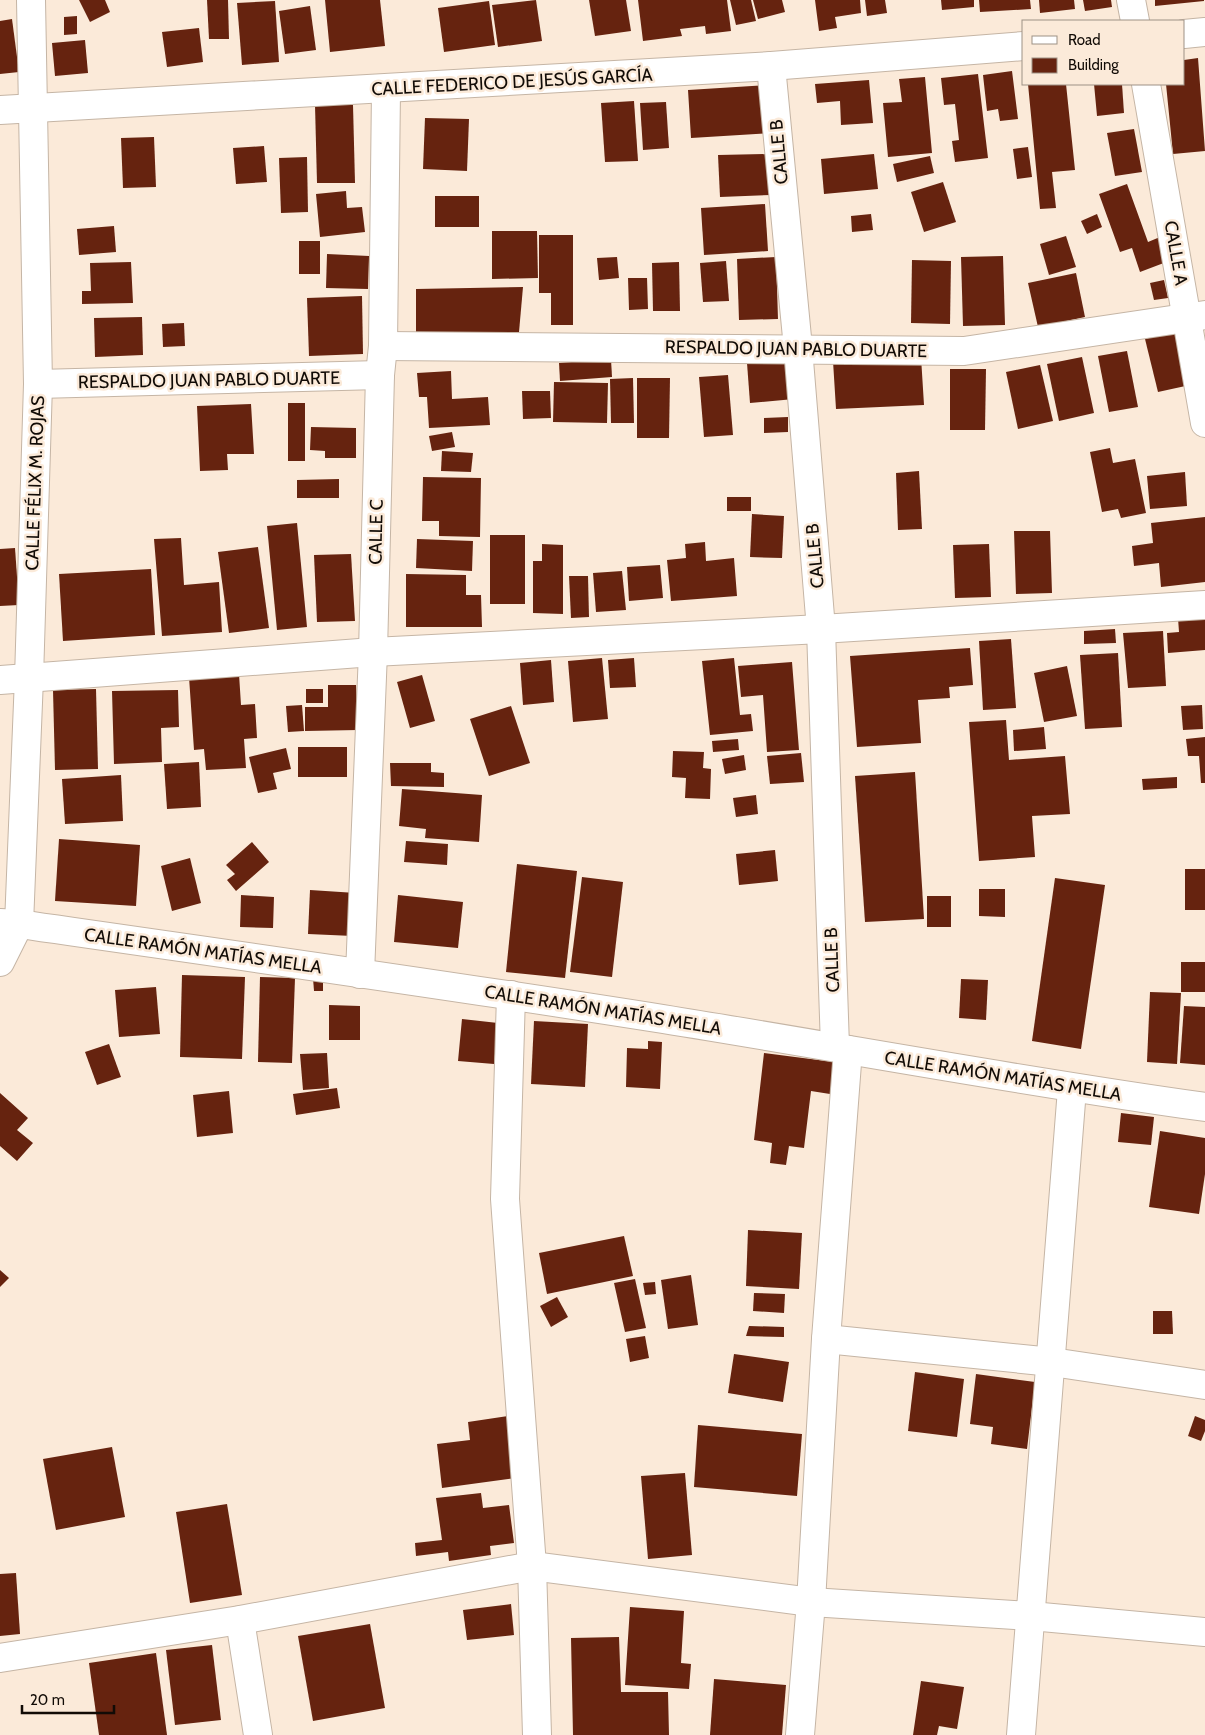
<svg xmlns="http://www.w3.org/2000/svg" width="1205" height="1735" font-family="Cabin,sans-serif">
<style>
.building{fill:#66230f}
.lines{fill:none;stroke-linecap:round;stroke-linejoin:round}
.minor-casing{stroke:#c5b5a5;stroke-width:30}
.minor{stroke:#fff;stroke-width:28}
.labels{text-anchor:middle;stroke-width:5;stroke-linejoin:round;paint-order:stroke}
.street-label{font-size:18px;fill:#110b06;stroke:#fbead9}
</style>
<rect width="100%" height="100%" fill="#fbead9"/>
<g class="building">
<polygon points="79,0 105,0 110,12 90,22"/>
<polygon points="207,0 228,0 229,39 209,39"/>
<polygon points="325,0 380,0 385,46 330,52"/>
<polygon points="536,0 542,41 498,47 492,5"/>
<polygon points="589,0 626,0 631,31 595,36"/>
<polygon points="638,0 727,0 731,31 706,34 705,26 680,29 682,36 643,41"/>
<polygon points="730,0 751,0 756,21 736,25"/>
<polygon points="753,0 782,0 785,12 758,19"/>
<polygon points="815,0 860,0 861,13 835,17 837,28 819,31"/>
<polygon points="865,0 885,0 887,13 867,16"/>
<polygon points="941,0 974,0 974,7 942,10"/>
<polygon points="979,0 1030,0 1031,9 980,12"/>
<polygon points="1039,0 1074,0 1075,9 1040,13"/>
<polygon points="1083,0 1111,0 1112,7 1085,11"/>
<polygon points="1155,0 1204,0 1204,1 1155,6"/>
<polygon points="275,1 279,62 242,65 237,3"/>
<polygon points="489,1 495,45 444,52 438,8"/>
<polygon points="310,6 316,50 285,54 279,11"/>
<polygon points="77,16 77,34 64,35 64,17"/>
<polygon points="12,19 19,72 0,74 0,21"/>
<polygon points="199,28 203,62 167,67 162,32"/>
<polygon points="85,40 88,73 55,76 52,43"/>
<polygon points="1198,58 1205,151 1173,154 1166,84 1184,84 1184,60"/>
<polygon points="1012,71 1018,119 1000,121 998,109 987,111 983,75"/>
<polygon points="978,74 988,158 955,162 952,141 959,140 955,104 944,105 941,78"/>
<polygon points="925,77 932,153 888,157 883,103 902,102 899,79"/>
<polygon points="869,80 873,123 841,125 840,101 817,103 815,84"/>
<polygon points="1028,84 1066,84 1075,170 1052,172 1056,208 1040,209"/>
<polygon points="1094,84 1122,84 1124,113 1097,116"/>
<polygon points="770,85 773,133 691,138 688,90"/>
<polygon points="634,101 638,161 605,162 601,103"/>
<polygon points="666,102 669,148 643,150 640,103"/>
<polygon points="315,105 353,105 355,183 317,183"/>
<polygon points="425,118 469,119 467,171 423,169"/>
<polygon points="1134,129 1142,172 1115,176 1107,133"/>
<polygon points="154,137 156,187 123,188 121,138"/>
<polygon points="264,146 267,182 236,184 233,148"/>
<polygon points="1028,147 1032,177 1017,179 1013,149"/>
<polygon points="770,154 771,195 720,197 718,155"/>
<polygon points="874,154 878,189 824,194 821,159"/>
<polygon points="930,156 934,173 897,182 893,164"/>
<polygon points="307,157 308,212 281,213 279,158"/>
<polygon points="943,182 956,222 924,232 911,192"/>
<polygon points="1127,184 1148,242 1160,237 1169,261 1140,272 1132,248 1120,252 1099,194"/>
<polygon points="346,191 347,208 362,207 365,232 320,237 316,194"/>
<rect x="435" y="196" width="44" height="31"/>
<polygon points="765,204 768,251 704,255 701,208"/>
<polygon points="871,214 873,230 852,232 851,216"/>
<polygon points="1097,214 1102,227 1087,234 1081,221"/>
<polygon points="114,226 116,252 79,255 77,229"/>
<polygon points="492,231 537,231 538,278 492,279"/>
<polygon points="539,235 573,235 573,325 551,325 551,293 539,293"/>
<polygon points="1066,236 1076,267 1049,275 1040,244"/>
<rect x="299" y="241" width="21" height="33"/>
<polygon points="327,254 369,256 368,289 326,288"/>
<polygon points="1003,256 1005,325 963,326 961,257"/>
<polygon points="617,257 619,278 599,280 597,258"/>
<polygon points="776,257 778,319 739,320 737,259"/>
<polygon points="912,260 951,261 950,324 911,323"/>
<polygon points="726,261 729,301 703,302 700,263"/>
<polygon points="131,262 133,303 82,304 82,291 91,291 90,263"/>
<polygon points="679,262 680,311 653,311 652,263"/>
<polygon points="1076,273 1085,317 1038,327 1028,283"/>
<polygon points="628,278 647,278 648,309 629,310"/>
<polygon points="1164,280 1168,298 1154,300 1150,283"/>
<polygon points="523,287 519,332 416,332 416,289"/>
<polygon points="362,296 363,354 309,356 307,298"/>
<polygon points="142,317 143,355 95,357 94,318"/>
<polygon points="184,323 185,346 163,347 162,324"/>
<polygon points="1178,331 1190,385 1158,392 1145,339"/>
<polygon points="1127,351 1138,407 1109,412 1098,356"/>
<polygon points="921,357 924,405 836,409 833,361"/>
<polygon points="1082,357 1094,413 1059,421 1047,364"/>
<polygon points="611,359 612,377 560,381 559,363"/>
<polygon points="790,360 794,399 750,403 747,363"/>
<polygon points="1040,365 1053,421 1018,429 1006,372"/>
<polygon points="950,369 986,369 985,430 950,430"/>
<polygon points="451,371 452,399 488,397 490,425 429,428 427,397 419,397 417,373"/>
<polygon points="728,375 733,435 704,437 699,377"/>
<polygon points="633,378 634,423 611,423 610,379"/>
<polygon points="637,378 670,378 669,438 637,438"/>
<polygon points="554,382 608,383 607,423 553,422"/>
<polygon points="522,391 550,391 551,418 523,419"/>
<rect x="288" y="403" width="17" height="58"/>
<polygon points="251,404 254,454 227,454 228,470 200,471 197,406"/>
<polygon points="788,417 788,432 764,433 764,418"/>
<polygon points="311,427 356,428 356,458 325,458 325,451 310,450"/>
<polygon points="452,432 455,447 432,451 429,436"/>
<polygon points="1110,448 1113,463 1135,459 1146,513 1121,518 1118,509 1102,512 1090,452"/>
<polygon points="442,451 473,453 471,472 441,471"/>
<polygon points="919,471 922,529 898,530 896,473"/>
<polygon points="1185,472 1187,506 1150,509 1147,476"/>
<polygon points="423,477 481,478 480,537 439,536 439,521 422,521"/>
<polygon points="339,479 339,498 297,498 297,480"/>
<rect x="727" y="497" width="24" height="14"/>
<polygon points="752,514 784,516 782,558 750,557"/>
<polygon points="1205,517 1205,582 1161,587 1159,563 1134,566 1132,546 1153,543 1151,523"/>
<polygon points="297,523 307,627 277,630 267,526"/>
<polygon points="1014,531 1050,531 1052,593 1016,594"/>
<rect x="490" y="535" width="35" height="69"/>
<polygon points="181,538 184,585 219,582 222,632 162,636 154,539"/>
<polygon points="417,539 473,541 472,571 416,568"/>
<polygon points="705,542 706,561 734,558 737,596 671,601 667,560 686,558 685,544"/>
<polygon points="542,544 563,545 563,614 533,613 533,561 542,561"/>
<polygon points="989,544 991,597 955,598 953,545"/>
<polygon points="258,547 269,628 229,633 218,552"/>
<polygon points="15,548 19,605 0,606 0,549"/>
<polygon points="351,554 355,621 317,622 314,555"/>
<polygon points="660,565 663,598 629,601 627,567"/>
<polygon points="151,569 155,635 63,641 59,574"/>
<polygon points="622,571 626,610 596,612 593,573"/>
<polygon points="406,574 466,575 466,595 481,595 482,627 406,627"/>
<polygon points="569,576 588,576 589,617 571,618"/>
<polygon points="1205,616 1205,650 1168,653 1167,633 1179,632 1178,618"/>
<polygon points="1115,629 1116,643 1084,644 1084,631"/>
<polygon points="1163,631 1166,686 1128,688 1123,633"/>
<polygon points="1011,639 1016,708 983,710 979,641"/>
<polygon points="970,648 973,685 949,687 950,698 918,700 921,743 857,747 850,656"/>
<polygon points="1118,653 1122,727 1085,729 1080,655"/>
<polygon points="602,658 608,719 573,722 568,661"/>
<polygon points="634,658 636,687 610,688 608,660"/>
<polygon points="734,658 740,715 751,714 753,731 710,735 702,661"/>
<polygon points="551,660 554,702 523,705 520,663"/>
<polygon points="792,662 799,750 767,752 763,695 741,697 738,666"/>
<polygon points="1067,666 1077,716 1044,722 1034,673"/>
<polygon points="239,674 241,705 255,704 257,738 244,739 246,768 206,770 204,749 194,750 189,677"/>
<polygon points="422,675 435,721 410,728 397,682"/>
<polygon points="328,685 356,685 358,730 305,731 305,707 328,707"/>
<polygon points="96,689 98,769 55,770 53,690"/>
<rect x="306" y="689" width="17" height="14"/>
<polygon points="178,690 179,727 161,728 162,762 114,764 112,691"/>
<polygon points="302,705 304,731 288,732 286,706"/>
<polygon points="1202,705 1203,729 1183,730 1181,706"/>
<polygon points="511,706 530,763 489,776 470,719"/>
<polygon points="1006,720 1009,760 1065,756 1070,814 1032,816 1035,857 979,861 969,722"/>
<polygon points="1044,727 1046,749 1014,751 1013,730"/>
<polygon points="1205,737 1205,783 1201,783 1199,756 1188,756 1186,739"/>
<polygon points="738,739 739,750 713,752 712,741"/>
<rect x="298" y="747" width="49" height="30"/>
<polygon points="286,748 291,769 273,773 277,789 258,793 249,757"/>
<polygon points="673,751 704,752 703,768 711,769 710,799 685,798 686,778 672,777"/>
<polygon points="801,753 804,782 770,784 767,756"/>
<polygon points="744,755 746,770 725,774 722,759"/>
<polygon points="199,762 201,807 167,809 164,764"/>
<polygon points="390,763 431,763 431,772 444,773 444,787 391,786"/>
<polygon points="915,772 924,919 865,922 855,776"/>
<polygon points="121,775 123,821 65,824 62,779"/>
<polygon points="1177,777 1177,788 1143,790 1142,779"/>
<polygon points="402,789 482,795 479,842 425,838 426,829 399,826"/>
<polygon points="756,795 758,814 736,817 733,798"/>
<polygon points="59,839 140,845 136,906 55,901"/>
<polygon points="406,841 448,844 447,865 404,862"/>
<polygon points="252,842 269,862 236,891 227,880 235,874 226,865"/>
<polygon points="775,850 778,881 739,885 736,854"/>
<polygon points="190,858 201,903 172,911 161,866"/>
<polygon points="517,864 577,871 565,978 506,972"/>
<rect x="1185" y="869" width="20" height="41"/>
<polygon points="582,877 623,882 612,977 570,972"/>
<polygon points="1055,878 1105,885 1081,1049 1032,1041"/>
<polygon points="979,889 1005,889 1005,917 979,916"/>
<polygon points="310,890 356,893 353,936 308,934"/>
<polygon points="241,895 274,897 273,928 240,927"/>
<polygon points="398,895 463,902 458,948 394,942"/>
<rect x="927" y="896" width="24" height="31"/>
<rect x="1181" y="962" width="24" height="30"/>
<polygon points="182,975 245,977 242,1059 180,1057"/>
<polygon points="260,977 295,978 292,1063 258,1062"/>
<polygon points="313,978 323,978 323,991 314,991"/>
<polygon points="961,979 988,980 986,1020 959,1018"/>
<polygon points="156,987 160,1034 119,1037 115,990"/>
<polygon points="1150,992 1181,993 1177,1064 1147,1062"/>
<polygon points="329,1005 360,1006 360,1040 329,1040"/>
<polygon points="1184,1006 1205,1007 1205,1065 1180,1063"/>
<polygon points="462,1019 498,1023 494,1064 458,1061"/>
<polygon points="534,1021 588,1024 585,1087 531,1084"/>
<polygon points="648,1041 662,1042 660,1089 626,1087 627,1048 648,1049"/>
<polygon points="109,1044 121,1077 97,1085 85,1052"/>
<polygon points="327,1053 329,1088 303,1090 300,1054"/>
<polygon points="764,1053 834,1062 830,1094 811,1091 804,1148 789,1146 786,1165 770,1163 772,1143 754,1140"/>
<polygon points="337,1088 340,1108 296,1115 293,1094"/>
<polygon points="229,1091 233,1133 197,1137 193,1095"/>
<polygon points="0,1093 28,1118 17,1130 33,1143 17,1161 0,1146"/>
<polygon points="1121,1113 1154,1117 1151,1145 1118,1142"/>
<polygon points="1160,1131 1205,1138 1205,1174 1199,1214 1149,1207"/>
<polygon points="748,1230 802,1233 799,1289 746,1286"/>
<polygon points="624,1236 633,1276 547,1294 539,1253"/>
<polygon points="0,1270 9,1278 0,1287"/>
<polygon points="691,1275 698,1325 668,1329 661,1280"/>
<polygon points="635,1279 646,1328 625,1332 614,1283"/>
<polygon points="655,1282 656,1294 645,1295 643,1283"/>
<polygon points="754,1293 785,1294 784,1313 753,1311"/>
<polygon points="557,1297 568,1317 551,1327 540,1306"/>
<polygon points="1153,1311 1172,1311 1173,1334 1153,1334"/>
<polygon points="749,1326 784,1327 784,1337 746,1336"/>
<polygon points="645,1336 649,1358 630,1362 626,1339"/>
<polygon points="734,1354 789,1362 783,1402 728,1393"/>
<polygon points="915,1372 964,1379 957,1437 908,1431"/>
<polygon points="976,1374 1035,1382 1027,1449 991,1444 993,1427 970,1424"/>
<polygon points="508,1416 516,1478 442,1488 437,1444 470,1440 468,1422"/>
<polygon points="1195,1416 1205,1420 1205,1431 1201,1441 1188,1436"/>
<polygon points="698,1425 802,1434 797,1496 694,1487"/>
<polygon points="112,1447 125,1517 56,1530 43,1459"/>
<polygon points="685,1473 692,1555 648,1559 641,1476"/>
<polygon points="481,1493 483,1508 509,1505 514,1543 490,1546 491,1555 449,1561 448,1552 416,1556 415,1543 442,1540 436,1498"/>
<polygon points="227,1504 242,1595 190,1603 176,1512"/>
<polygon points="16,1573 20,1634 0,1636 0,1574"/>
<polygon points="511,1604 514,1635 467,1640 463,1610"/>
<polygon points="630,1607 684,1611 681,1663 691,1664 689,1689 625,1685"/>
<polygon points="370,1624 385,1708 313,1721 298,1636"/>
<polygon points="619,1637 621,1692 668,1692 669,1735 573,1735 571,1638"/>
<polygon points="212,1645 221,1720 175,1725 166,1650"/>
<polygon points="156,1653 167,1735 99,1735 89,1663"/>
<polygon points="714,1679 786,1685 782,1735 710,1735"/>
<polygon points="921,1681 964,1687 957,1729 939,1726 937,1735 913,1735"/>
</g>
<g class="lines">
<defs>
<g id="minor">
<polyline points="1131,0 1135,21"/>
<polyline points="1184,34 1205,32"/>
<polyline points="771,66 798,348 821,629 835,1047"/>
<polyline points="1146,84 1205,423"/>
<polyline points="0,110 771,66 1024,46"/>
<polyline points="383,346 964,351 1205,315"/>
<polyline points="38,384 380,375"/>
<polyline points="0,680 373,652 821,629 1205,605"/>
<path d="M0,923L19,924C234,955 449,985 663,1019C844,1048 1024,1082 1205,1107"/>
<polyline points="0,962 19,924 29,678 38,384 31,0"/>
<polyline points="360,974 373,652 380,375 383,346 386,90"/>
<polyline points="511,995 505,1199 532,1566 537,1735"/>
<polyline points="826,1339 1052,1362 1205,1385"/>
<polyline points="240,1620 258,1735"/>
<polyline points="0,1658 240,1620 532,1566 811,1602 1031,1616 1205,1632"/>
<polyline points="800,1735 811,1602 826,1339 848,1050"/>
<polyline points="1021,1735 1072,1089"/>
</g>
</defs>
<use href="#minor" class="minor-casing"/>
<use href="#minor" class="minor"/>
</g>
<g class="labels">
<g class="street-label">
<text transform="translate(512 82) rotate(-3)" y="6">CALLE FEDERICO DE JESÚS GARCÍA</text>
<text transform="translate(779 152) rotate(-95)" y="6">CALLE B</text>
<text transform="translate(1176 253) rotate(80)" y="6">CALLE A</text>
<text transform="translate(796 349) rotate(1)" y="6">RESPALDO JUAN PABLO DUARTE</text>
<text transform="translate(209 380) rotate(-1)" y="6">RESPALDO JUAN PABLO DUARTE</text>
<text transform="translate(35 483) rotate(-88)" y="6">CALLE FÉLIX M. ROJAS</text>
<text transform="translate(376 532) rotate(-89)" y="6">CALLE C</text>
<text transform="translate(815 556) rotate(-95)" y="6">CALLE B</text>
<text transform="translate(203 951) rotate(8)" y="6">CALLE RAMÓN MATÍAS MELLA</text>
<text transform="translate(832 960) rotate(-92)" y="6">CALLE B</text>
<text transform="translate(603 1010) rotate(9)" y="6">CALLE RAMÓN MATÍAS MELLA</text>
<text transform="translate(1003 1076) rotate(9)" y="6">CALLE RAMÓN MATÍAS MELLA</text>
</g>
</g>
<rect x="1022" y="20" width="162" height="65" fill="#fbead9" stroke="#9d9185"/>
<rect x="1032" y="36" width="25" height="8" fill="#ffffff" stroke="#9d9185"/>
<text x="1068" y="45" font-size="15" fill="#110b06">Road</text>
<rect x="1032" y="58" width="25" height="15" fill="#66230f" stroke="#9d9185"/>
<text x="1068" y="70" font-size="15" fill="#110b06">Building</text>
<path d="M22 1705v8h92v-8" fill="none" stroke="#110b06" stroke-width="2.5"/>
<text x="30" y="1705" font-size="15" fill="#110b06" stroke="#fbead9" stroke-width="4" paint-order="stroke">20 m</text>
</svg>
